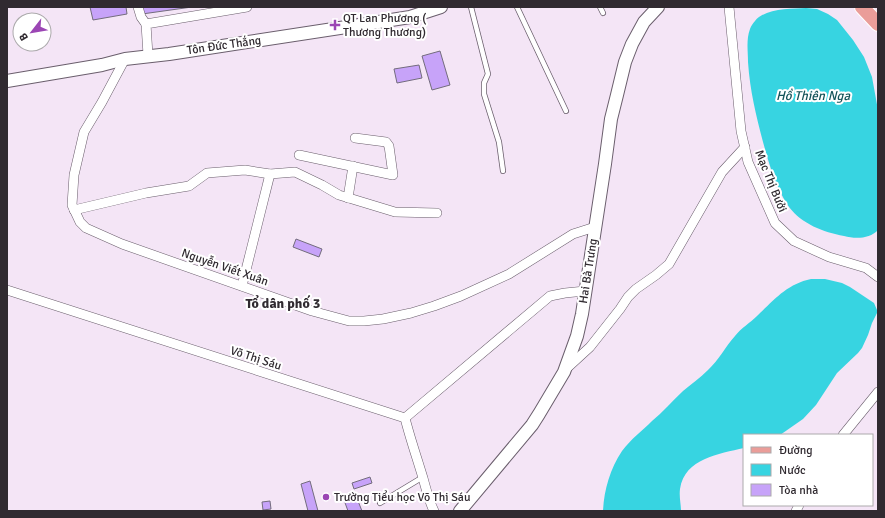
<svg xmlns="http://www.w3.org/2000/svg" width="885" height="518" font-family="Signika,sans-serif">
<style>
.water{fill:#37d4e1}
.building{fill:#c7a3f9;stroke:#736c7d}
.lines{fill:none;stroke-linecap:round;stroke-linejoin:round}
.lane-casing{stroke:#6a5e6c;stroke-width:6}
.street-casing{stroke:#6a5e6c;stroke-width:10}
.secondary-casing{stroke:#6a5e6c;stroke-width:14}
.primary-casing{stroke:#fff;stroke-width:16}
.lane{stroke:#fff;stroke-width:4.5}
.street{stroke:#fff;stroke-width:9}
.secondary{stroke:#fff;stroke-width:12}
.primary{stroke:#ea9d99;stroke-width:14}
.poi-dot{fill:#9b46b4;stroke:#fff;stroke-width:1.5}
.labels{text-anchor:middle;stroke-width:4;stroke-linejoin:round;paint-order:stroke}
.poi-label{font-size:12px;fill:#302a30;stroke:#fff;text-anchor:start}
.street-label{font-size:12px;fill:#302a30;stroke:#fff}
.water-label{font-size:13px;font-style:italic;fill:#15545a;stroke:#fff}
.quarter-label{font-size:14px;font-weight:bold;fill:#302a30;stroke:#fff}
</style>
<rect width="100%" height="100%" fill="#f4e5f6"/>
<g class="water">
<path d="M806,8L817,9L828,14L837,20L853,40L864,57L872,77L878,110V230C870,239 855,239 844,236C823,232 802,224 789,207C776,188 769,164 763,142C756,115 750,91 748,62C748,52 746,39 750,29C751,26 753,23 755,21C765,8 791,9 806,8Z"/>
<path d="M811,279H825L842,283L850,287L874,303L877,310V313L872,323L868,335L862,348L858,353L837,373L816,405L803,419L780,435H744V448C719,454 685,458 680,489C679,497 681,504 681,511H603C604,490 610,469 622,451C631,439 642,431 652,421C663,412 672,401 683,391C691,384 700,378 708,370C719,360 725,347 735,336C741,328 750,323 757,316C774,300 787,284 811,279Z"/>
</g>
<g class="building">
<polygon points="90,7 126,7 127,14 93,20"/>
<polygon points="141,7 192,7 142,14"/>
<polygon points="440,51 450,85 432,90 422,56"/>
<polygon points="419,65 422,78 397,83 394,69"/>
<polygon points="296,239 322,249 319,257 293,247"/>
<polygon points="370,477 372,483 354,489 352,483"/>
<polygon points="310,481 318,511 308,511 301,484"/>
<polygon points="356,496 362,511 348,511 344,500"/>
<polygon points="270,501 271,509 263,510 262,502"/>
</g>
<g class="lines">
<defs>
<g id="lane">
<polyline points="471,7 488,74 484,83 484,94 499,142 503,171"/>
<polyline points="517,7 566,111"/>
<polyline points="600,7 603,13"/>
<polyline points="380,503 423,477"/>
</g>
<g id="street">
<polyline points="138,7 141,17 146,24"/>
<polyline points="729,7 741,131 748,162 775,223 794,241 829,257 866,268 878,277"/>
<polyline points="148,55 146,24 247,7"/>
<polyline points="125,59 102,102 84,132 74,175 72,205 80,222 86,228 122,244 312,311 349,321 364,321 383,319 411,313 434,306 461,296 509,274 573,234 595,227"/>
<polyline points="299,155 393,175 389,146 386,142 355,138"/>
<polyline points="348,198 353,166"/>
<polyline points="74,210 146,193 189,186 207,173 245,170 270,174 295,172 322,185 339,195 395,212 437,213"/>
<polyline points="242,286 270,174"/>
<path d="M7,290L405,418C410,438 417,458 423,478C426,489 429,501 434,511"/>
<polyline points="566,369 590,347 620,309 628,297 636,289 656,275 669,264 722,172 745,147"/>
<polyline points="405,418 550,296 565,293 585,291"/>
<polyline points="843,435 878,392"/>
<polyline points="796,511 799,505"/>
</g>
<g id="secondary">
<polyline points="7,81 102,65 125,59 169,54 366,24 410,17 441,7"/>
<polyline points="460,511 532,425 539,414 564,372 577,336 582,314 605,164 611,119 617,95 625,62 632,44 644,22 658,7"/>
</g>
<polyline id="primary" points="862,7 878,24"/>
</defs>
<use href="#lane" class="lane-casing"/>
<use href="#street" class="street-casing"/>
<use href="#secondary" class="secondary-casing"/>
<use href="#primary" class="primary-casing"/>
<use href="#lane" class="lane"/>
<use href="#street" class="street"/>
<use href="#secondary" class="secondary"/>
<use href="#primary" class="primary"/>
</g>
<g class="poi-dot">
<path d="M333 19h4v4h4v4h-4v4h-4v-4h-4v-4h4z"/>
<circle cx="326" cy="497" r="4"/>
</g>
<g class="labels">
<g class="poi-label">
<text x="343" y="22">QT Lan Phương (<tspan x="343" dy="14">Thương Thương)</tspan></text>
<text x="334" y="501">Trường Tiểu học Võ Thị Sáu</text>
</g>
<g class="street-label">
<text transform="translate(224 45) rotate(-8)" y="4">Tôn Đức Thắng</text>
<text transform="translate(771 181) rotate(68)" y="4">Mạc Thị Bưởi</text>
<text transform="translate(225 267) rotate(19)" y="4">Nguyễn Viết Xuân</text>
<text transform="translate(588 271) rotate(-81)" y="4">Hai Bà Trưng</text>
<text transform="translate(256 358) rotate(18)" y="4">Võ Thị Sáu</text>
</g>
<g class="water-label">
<text x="813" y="100">Hồ Thiên Nga</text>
</g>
<g class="quarter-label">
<text x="283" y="308">Tổ dân phố 3</text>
</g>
</g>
<rect width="885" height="518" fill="none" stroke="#302a30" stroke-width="16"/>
<rect x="743" y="434" width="130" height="72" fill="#ffffff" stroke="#acaaac"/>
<rect x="751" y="447" width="20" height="6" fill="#ea9d99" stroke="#acaaac"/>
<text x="779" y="454" font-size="12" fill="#302a30">Đường</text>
<rect x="751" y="464" width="20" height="12" fill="#37d4e1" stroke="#acaaac"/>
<text x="779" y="474" font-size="12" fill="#302a30">Nước</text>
<rect x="751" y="484" width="20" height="12" fill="#c7a3f9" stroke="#acaaac"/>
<text x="779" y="494" font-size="12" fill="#302a30">Tòa nhà</text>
<g transform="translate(32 32) rotate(239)"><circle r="19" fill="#ffffff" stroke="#acaaac"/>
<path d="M0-3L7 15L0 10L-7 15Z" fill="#9b46b4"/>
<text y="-6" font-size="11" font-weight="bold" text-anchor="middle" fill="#302a30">B</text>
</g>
</svg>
